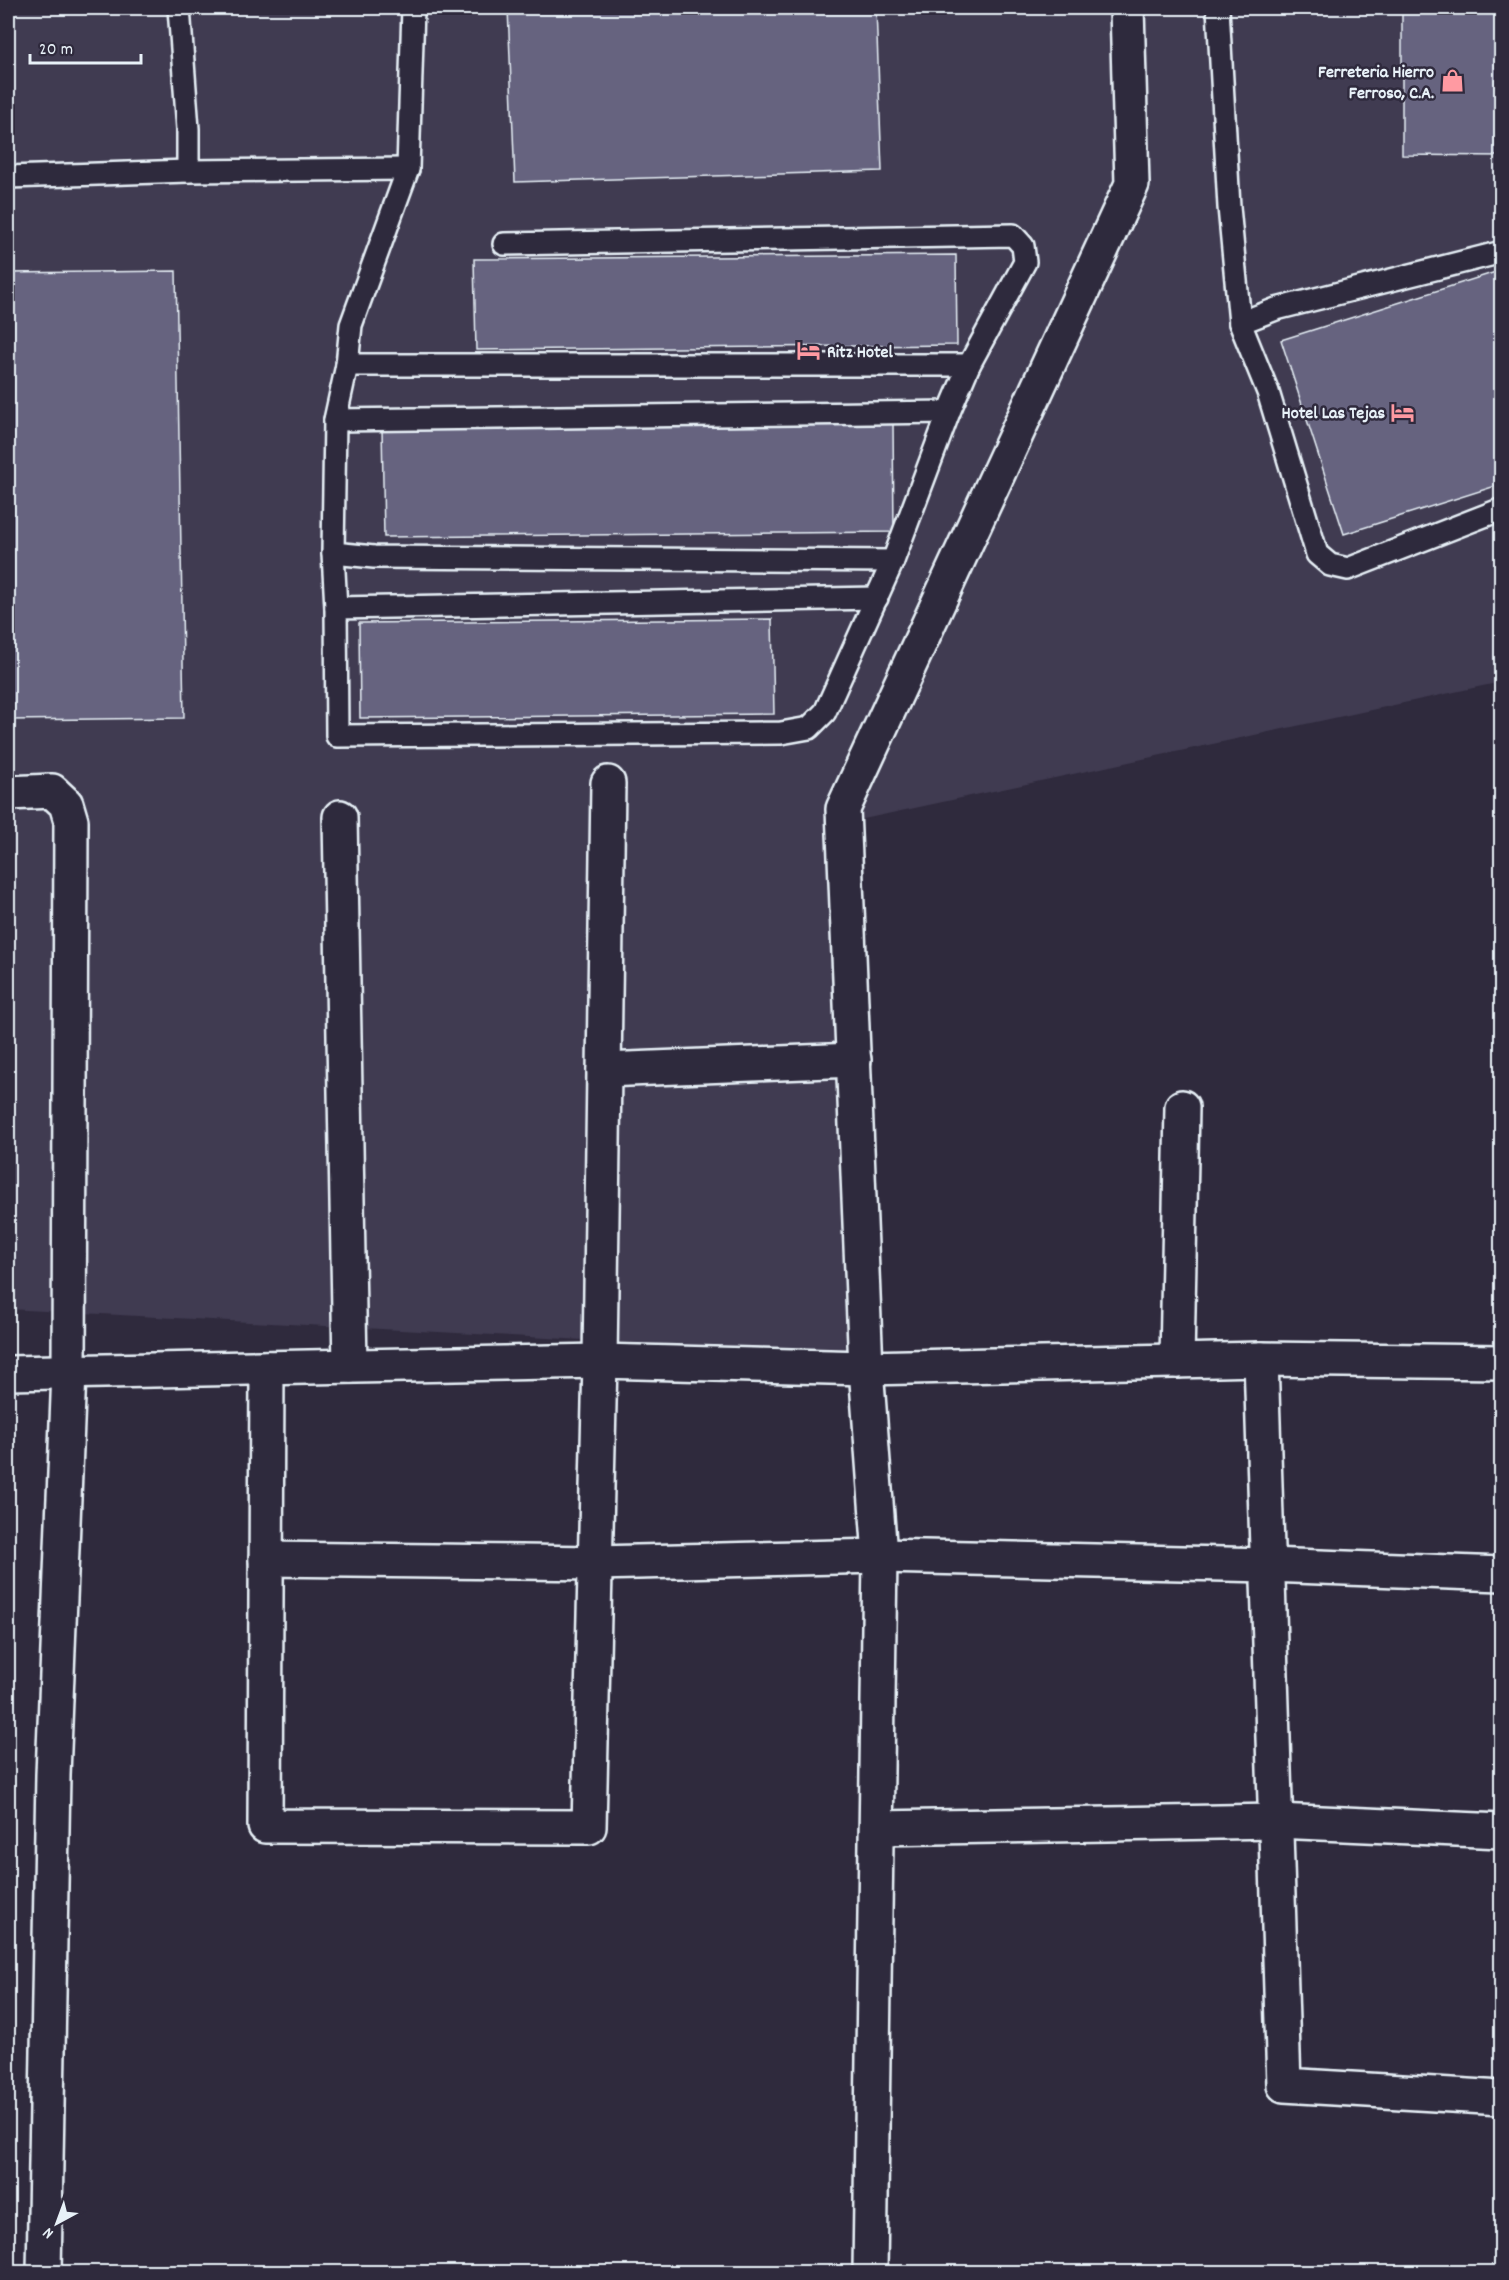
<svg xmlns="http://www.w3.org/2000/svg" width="1509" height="2280" font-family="Dekko,sans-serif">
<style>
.built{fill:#403b51}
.building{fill:#66647f;stroke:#e8f1f8;stroke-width:1.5}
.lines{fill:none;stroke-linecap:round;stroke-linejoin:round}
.lane-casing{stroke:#e8f1f8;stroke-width:26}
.street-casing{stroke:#e8f1f8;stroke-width:38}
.lane{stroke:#2f2a3d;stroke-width:21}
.street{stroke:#2f2a3d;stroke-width:33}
.labels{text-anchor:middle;stroke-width:5;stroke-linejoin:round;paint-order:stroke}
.poi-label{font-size:18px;font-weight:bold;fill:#e8f1f8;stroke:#2f2a3d;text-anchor:end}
</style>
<rect width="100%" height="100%" fill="#2f2a3d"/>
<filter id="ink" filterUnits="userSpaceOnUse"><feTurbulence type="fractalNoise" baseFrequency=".0167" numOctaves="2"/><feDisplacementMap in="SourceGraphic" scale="12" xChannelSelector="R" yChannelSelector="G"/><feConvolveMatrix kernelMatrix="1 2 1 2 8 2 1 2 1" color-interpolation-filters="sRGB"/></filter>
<g filter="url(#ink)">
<polygon class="built" points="8,8 1501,8 1501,682 859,820 884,1356 8,1309"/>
<g class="building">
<polygon points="508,8 876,8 882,171 515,182"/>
<polygon points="1402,8 1502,8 1502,156 1402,155"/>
<polygon points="956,255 957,345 476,350 474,259"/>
<polygon points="1502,270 1502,484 1344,534 1281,340"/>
<polygon points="176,271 184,718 8,720 8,273"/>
<polygon points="893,423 894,532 384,537 382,428"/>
<polygon points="772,619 774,714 360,718 359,623"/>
</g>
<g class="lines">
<defs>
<g id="lane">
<polyline points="179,8 188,129 188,171"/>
<polyline points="1218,8 1229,207 1240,323 1268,392 1317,554 1330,565 1348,569 1502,509"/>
<polyline points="8,177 188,171 408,169"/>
<polyline points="504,244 1013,235 1023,246 1025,262 969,365"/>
<polyline points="1240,323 1276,309 1502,252"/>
<polyline points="347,365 335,420 333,553 374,557 893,561"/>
<polyline points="335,420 949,412"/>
<polyline points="333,553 336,608 337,736 781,733 809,728 825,712 893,561 949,412 969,365 347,365 351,325 408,169 413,8"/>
<polyline points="336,608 877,598"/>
</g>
<g id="street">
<polyline points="8,793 52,791 66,804 71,821 69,1372 53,1775 44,2272"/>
<polyline points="340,817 350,1366"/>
<polyline points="604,1070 854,1060"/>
<polyline points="1261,1359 1284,2085 1502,2098"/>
<polyline points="1177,1361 1182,1107"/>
<polyline points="267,1368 265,1826 589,1827 600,1361 608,783"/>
<polyline points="8,1373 600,1361 866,1368 1261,1359 1502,1362"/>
<polyline points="266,1559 596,1563 880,1556 1268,1565 1502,1574"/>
<polyline points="877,1828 1276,1821 1502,1831"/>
<polyline points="870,2272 880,1556 866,1368 843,809 1132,184 1127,8"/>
</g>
</defs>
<use href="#lane" class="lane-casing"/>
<use href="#street" class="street-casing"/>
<use href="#lane" class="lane"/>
<use href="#street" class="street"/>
</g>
</g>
<defs>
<symbol id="shop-bare" viewBox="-9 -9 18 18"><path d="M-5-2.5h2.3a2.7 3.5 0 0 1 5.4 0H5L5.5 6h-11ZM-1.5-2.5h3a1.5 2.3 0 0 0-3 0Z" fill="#ff9aa2" stroke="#2f2a3d" stroke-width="2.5" paint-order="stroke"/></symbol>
<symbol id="hotel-bare" viewBox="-9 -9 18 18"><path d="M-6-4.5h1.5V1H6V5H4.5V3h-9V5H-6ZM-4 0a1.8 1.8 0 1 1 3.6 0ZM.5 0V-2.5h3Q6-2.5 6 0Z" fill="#ff9aa2" stroke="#2f2a3d" stroke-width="2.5" paint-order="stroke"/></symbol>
</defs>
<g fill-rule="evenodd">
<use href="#shop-bare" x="1436" y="64" width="33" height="33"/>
<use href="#hotel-bare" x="792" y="334" width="33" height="33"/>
<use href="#hotel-bare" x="1386" y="396" width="33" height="33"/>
</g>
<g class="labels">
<g class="poi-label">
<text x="1434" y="77">Ferreteria Hierro<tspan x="1434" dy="21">Ferroso, C.A.</tspan></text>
<text x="827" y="357" text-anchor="start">Ritz Hotel</text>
<text x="1385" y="418">Hotel Las Tejas</text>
</g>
</g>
<rect width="1509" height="2280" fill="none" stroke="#2f2a3d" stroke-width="30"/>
<rect x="15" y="15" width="1479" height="2250" fill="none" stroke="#e8f1f8" stroke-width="2" filter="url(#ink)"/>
<g transform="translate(57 2223) rotate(221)" stroke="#2f2a3d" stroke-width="4.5" paint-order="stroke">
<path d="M0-4.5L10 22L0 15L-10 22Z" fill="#e8f1f8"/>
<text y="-9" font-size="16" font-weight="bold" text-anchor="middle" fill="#e8f1f8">N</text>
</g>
<path d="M30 54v9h111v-9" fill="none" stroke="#e8f1f8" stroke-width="3"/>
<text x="39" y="54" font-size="18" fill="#e8f1f8" stroke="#2f2a3d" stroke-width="4.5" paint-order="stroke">20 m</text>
</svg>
